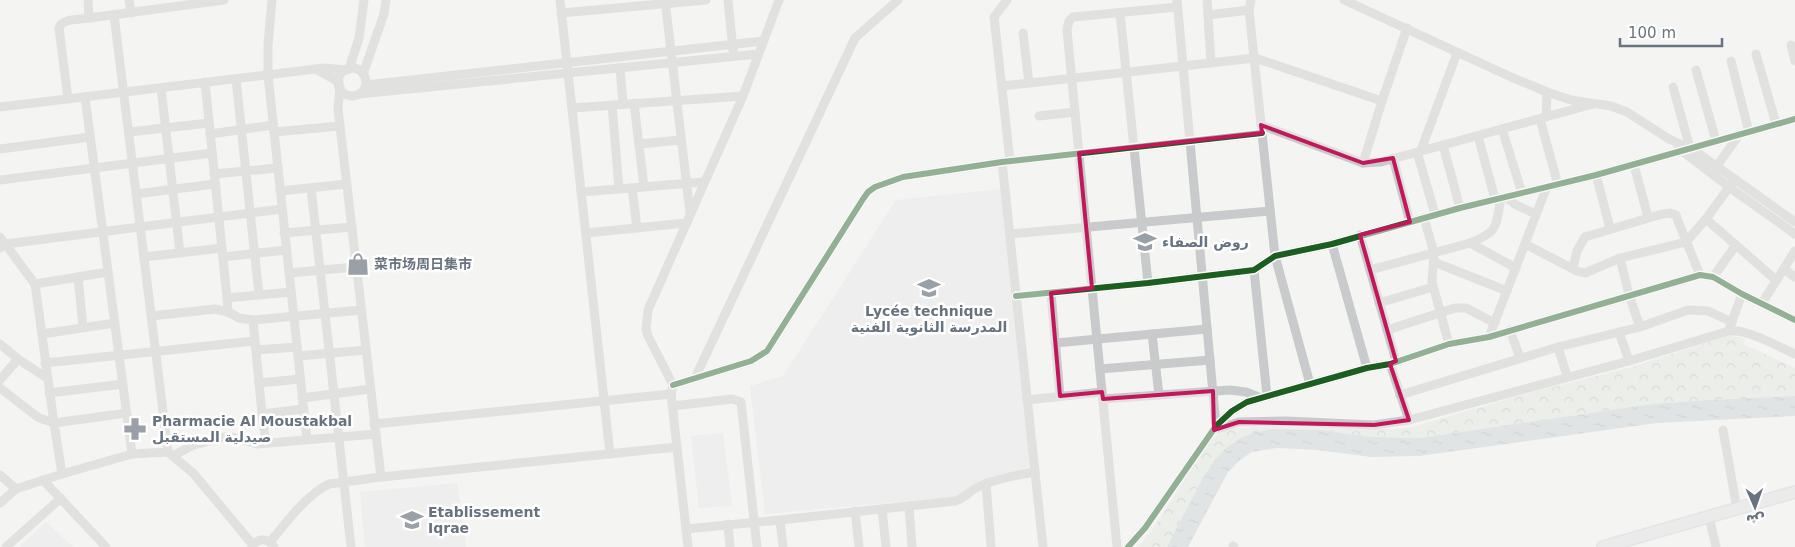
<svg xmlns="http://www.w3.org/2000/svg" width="1795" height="547" font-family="'DejaVu Sans',Vazirmatn,'Noto Sans SC',sans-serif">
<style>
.built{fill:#e4e6e6}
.park{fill:url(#park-crowns)}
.water{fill:url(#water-ripples)}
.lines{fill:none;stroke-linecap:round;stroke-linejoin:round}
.major-casing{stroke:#d1d2d3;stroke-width:14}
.minor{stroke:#c9cacb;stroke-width:9}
.major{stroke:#dedfdf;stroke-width:11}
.cycleway-casing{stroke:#fff;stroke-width:9}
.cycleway{stroke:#1b5e20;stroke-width:6}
.marked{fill:none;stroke:#c2185b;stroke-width:4;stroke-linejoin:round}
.labels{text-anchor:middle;stroke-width:5;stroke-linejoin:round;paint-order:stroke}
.poi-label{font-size:14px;font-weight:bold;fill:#687380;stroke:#fff;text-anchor:start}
</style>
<defs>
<pattern id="park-crowns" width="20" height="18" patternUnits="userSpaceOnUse" patternTransform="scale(1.25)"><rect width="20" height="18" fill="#e2e6e1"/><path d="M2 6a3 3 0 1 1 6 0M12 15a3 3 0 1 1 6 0" fill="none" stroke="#bbbfbc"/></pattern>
<pattern id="water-ripples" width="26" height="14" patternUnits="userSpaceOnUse" patternTransform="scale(1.25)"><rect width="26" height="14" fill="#cad0d4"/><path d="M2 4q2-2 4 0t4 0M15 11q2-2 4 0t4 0" fill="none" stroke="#a8adb1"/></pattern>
</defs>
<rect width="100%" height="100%" fill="#f4f4f3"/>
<g class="built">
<polygon points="1010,188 1034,465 970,485 967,496 765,514 750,386 783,376 896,200"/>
<polygon points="723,433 732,506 699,508 691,436"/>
<polygon points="457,483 466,547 365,547 360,492"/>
<polygon points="46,522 73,547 19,547"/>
</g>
<polygon class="park" points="1728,336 1738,337 1745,339 1744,344 1795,368 1795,396 1709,400 1653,404 1419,438 1370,437 1320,430 1273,429 1255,432 1240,438 1225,449 1214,461 1204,476 1167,547 1138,547 1152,530 1211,439 1228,429 1272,426 1397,429 1412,427 1529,393 1632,367"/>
<polygon class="water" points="1795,396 1795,416 1657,423 1419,456 1371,457 1318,450 1277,448 1252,452 1240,460 1228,472 1188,547 1167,547 1204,476 1214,461 1225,449 1240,438 1255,432 1273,429 1320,430 1370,437 1419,438 1653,404 1709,400"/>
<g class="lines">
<defs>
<polyline id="major" points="1603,547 1795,492"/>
</defs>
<use href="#major" class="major-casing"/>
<g class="minor">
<polyline points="129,0 131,13"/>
<polyline points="272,0 268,45 268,75 307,440"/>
<polyline points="560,0 610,454"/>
<polyline points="665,0 690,213"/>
<polyline points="728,0 733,50"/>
<polyline points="1007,0 994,17 1010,161"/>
<polyline points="1177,0 1216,426"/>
<polyline points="1207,0 1211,63"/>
<polyline points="1251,0 1249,10 1275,256 1310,384"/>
<polyline points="1344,0 1511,77 1547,92 1571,100 1611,106 1627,112 1669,139 1695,151 1795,222"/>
<polyline points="561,13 706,0"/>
<polyline points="1120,13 1148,283"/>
<polyline points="114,15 168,452"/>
<polyline points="1208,15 1249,10"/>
<polyline points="89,18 224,0"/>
<polyline points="1023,33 1029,83"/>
<polyline points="1791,45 1795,61"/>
<polyline points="1756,54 1776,124"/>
<polyline points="1731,61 1749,132"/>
<polyline points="620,68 623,104"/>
<circle cx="352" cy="82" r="14"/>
<polyline points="316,69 339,82"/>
<polyline points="349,69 359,38 364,0"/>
<polyline points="1696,70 1716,141"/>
<polyline points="363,74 384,14 386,0"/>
<polyline points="236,79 259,295"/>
<polyline points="205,82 227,298"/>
<polyline points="366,85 763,41"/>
<polyline points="1002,86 1255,58 1382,101"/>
<polyline points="340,87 338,109 381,477"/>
<polyline points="1673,87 1690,148"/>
<polyline points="161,88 180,253"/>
<polyline points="359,94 758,54"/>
<polyline points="85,97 132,454"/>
<path d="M68,99L59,28C62,18 79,20 89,18L88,0"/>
<polyline points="634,103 644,187"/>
<polyline points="612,105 619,189"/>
<polyline points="0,107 324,68 347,70"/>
<polyline points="572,108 743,96"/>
<polyline points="1039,116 1075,112"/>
<polyline points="1546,117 1547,92"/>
<polyline points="1540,119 1558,185"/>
<polyline points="1261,125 1363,163 1381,162 1593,104"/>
<polyline points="1502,129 1522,193"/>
<polyline points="129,132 209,123"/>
<polyline points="274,132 340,126"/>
<polyline points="210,134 273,125"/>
<polyline points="1478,136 1495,199"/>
<polyline points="639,144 681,140"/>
<polyline points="1443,145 1460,208"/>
<polyline points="1678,148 1729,187 1795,234"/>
<polyline points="0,149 90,137"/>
<polyline points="1421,150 1457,53"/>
<polyline points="1417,152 1435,214"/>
<polyline points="1393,158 1410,222"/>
<polyline points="1002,162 1043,547"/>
<polyline points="1363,163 1382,101 1407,28"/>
<polyline points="1634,165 1648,217"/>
<polyline points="1714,170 1739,135"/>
<polyline points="214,174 278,168"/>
<polyline points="1596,175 1610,228"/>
<polyline points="0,180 212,153"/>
<polyline points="311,188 351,547"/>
<polyline points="632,188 637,228"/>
<polyline points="280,191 347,184"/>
<polyline points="581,192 704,182"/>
<polyline points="136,194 215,184"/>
<polyline points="1506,197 1516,205 1536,214"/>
<polyline points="1424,218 1434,253 1432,282 1449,344"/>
<polyline points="1706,219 1776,280"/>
<polyline points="284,233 352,227"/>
<polyline points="586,233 686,223"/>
<polyline points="1010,234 1270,211"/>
<polyline points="1360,235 1396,361"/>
<polyline points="0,237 35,284 54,423 62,474"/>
<polyline points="1470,243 1516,268"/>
<polyline points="1332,244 1367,368"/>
<polyline points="1525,244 1577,271 1585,273 1620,258 1686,242 1706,219 1735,179"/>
<polyline points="0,248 6,244 282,209"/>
<polyline points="144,257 222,248"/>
<polyline points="223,257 286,250"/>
<polyline points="1620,258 1629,295 1640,327"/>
<polyline points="1434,262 1507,291"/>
<polyline points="1573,268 1577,251 1585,237 1662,214 1670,213 1676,215 1678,221 1700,275"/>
<polyline points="1784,269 1795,277"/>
<polyline points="1254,270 1267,396"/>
<path d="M1370,270L1470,243C1500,231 1495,227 1501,198"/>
<polyline points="289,273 356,267"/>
<polyline points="78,277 83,327"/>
<polyline points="1713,277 1736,245"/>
<polyline points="35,284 108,272"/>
<polyline points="1051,293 1060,396"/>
<polyline points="1016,296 1148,283 1254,270 1275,256 1332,244 1460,208 1596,175 1795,119"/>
<polyline points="1379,303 1433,287"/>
<polyline points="1762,303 1795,251"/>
<polyline points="228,312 239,318 253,320"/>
<polyline points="151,316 215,309 228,312 227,298 291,292"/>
<polyline points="1730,327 1742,294"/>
<polyline points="1387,330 1455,308 1466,308 1495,323"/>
<polyline points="1510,330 1520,358"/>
<polyline points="1619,332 1629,361"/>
<polyline points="42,334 115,323"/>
<polyline points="1152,334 1159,395"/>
<polyline points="1489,337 1546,189"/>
<polyline points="1055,343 1207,329"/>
<polyline points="0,344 18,359 47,378"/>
<polyline points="1558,347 1567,376"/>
<polyline points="256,350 297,347"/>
<polyline points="298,356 366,350"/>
<polyline points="45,363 255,341"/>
<polyline points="1390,364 1409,420"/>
<polyline points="1100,369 1210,360"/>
<polyline points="695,378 855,38 898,0"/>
<polyline points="0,380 18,359"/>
<polyline points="259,383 300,379"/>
<polyline points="673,385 751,361 767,351 863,199 868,192 875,187 903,177 1002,162 1262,133"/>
<polyline points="0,388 39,418 54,423 127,413"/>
<polyline points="49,393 123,384"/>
<polyline points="1400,395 1558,347 1640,327 1688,310 1708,311 1732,322"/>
<polyline points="302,398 370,389"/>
<polyline points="1103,399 1230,390 1246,392 1261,398"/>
<polyline points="1027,400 1102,392"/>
<polyline points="673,406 732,399 741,402 757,547"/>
<polyline points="262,414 303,409"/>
<polyline points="374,424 671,394"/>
<path d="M1214,430L1239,422L1286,421L1374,425L1409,420L1629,361L1729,331C1748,329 1777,346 1795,354"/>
<polyline points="1723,430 1737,509"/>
<polyline points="266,443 262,414 253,320 361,310"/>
<polyline points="173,456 191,446 224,437 232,437 257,444 376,434"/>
<polyline points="0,475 16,489"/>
<polyline points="43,480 106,547"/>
<polyline points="986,483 991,547"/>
<polyline points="0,503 16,489 62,474 132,454 168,452 194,474 253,545"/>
<polyline points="909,506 912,547"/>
<polyline points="882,509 886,547"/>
<polyline points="855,511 859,547"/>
<polyline points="1709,517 1716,547"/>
<polyline points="780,520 783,547"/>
<polyline points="728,524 730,547"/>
<path d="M686,529L780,520L955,501C964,499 969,491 978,487C996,479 1015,475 1035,472"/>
<path d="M270,542C287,522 305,496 329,484L381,477L677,447"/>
<polyline points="1233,546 1234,547"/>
<polyline points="6,547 61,498"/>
<path d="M252,547C258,537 268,538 274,547"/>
<polyline points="688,547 671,394 673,385 648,336 646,329 648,310 743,96 779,0"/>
<polyline points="1117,547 1067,30 1069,21 1073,17 1177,7"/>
<polyline points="1128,547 1145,528 1216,426 1232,411 1247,402 1367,368 1390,364 1449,344 1489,337 1700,275 1713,277 1742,294 1795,320"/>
</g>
<use href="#major" class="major"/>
<defs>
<g id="cycleway">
<polyline points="1016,296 1148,283 1254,270 1275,256 1332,244 1460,208 1596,175 1795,119"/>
<polyline points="673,385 751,361 767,351 863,199 868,192 875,187 903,177 1002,162 1262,133"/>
<polyline points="1128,547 1145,528 1216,426 1232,411 1247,402 1367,368 1390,364 1449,344 1489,337 1700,275 1713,277 1742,294 1795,320"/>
</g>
</defs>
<use href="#cycleway" class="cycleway-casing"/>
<use href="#cycleway" class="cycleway"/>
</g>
<path d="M0 0H1795V547H0ZM1261,125L1363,163L1393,158L1410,222L1360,235L1396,361L1390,364L1409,420L1374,425L1239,422L1214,430L1213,391L1103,399L1102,392L1060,396L1051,293L1092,288L1079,153L1262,133Z" fill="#f4f4f3" fill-opacity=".55" fill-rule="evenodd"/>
<path class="marked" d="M1261,125L1363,163L1393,158L1410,222L1360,235L1396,361L1390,364L1409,420L1374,425L1239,422L1214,430L1213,391L1103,399L1102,392L1060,396L1051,293L1092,288L1079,153L1262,133Z"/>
<defs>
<symbol id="school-bare" viewBox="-9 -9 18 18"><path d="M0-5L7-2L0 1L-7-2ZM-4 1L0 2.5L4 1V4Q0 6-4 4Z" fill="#99a0a8" stroke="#fff" stroke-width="2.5" paint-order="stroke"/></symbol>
<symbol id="shop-bare" viewBox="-9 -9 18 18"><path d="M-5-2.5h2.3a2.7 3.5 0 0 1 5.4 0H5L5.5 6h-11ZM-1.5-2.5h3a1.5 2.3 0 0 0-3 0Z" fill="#99a0a8" stroke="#fff" stroke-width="2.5" paint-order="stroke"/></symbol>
<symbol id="pharmacy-bare" viewBox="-9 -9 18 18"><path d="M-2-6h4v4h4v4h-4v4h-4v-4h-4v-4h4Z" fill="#99a0a8" stroke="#fff" stroke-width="2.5" paint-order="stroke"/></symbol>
</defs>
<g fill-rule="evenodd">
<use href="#school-bare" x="1129" y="226" width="32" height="32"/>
<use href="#shop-bare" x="342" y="248" width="32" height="32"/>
<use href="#school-bare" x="913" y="272" width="32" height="32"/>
<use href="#pharmacy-bare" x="119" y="413" width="32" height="32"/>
<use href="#school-bare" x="396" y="504" width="32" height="32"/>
</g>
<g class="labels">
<g class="poi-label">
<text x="1162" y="247">روض الصفاء</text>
<text x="374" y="269">菜市场周日集市</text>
<text x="929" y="316" text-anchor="middle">Lycée technique<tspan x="929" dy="16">المدرسة الثانوية الفنية</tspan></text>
<text x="152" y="426">Pharmacie Al Moustakbal<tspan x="152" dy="16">صيدلية المستقبل</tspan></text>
<text x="428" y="517">Etablissement<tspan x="428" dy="16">Iqrae</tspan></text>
</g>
</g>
<g transform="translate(1755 507) rotate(178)" stroke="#ffffff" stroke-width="4" paint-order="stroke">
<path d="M0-4L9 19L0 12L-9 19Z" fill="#687380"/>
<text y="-8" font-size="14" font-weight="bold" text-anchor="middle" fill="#687380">ش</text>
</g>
<path d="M1620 38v8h102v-8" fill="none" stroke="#687380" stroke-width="2.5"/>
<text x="1628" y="38" font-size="15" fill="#687380" stroke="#ffffff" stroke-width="4" paint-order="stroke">100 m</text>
</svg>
